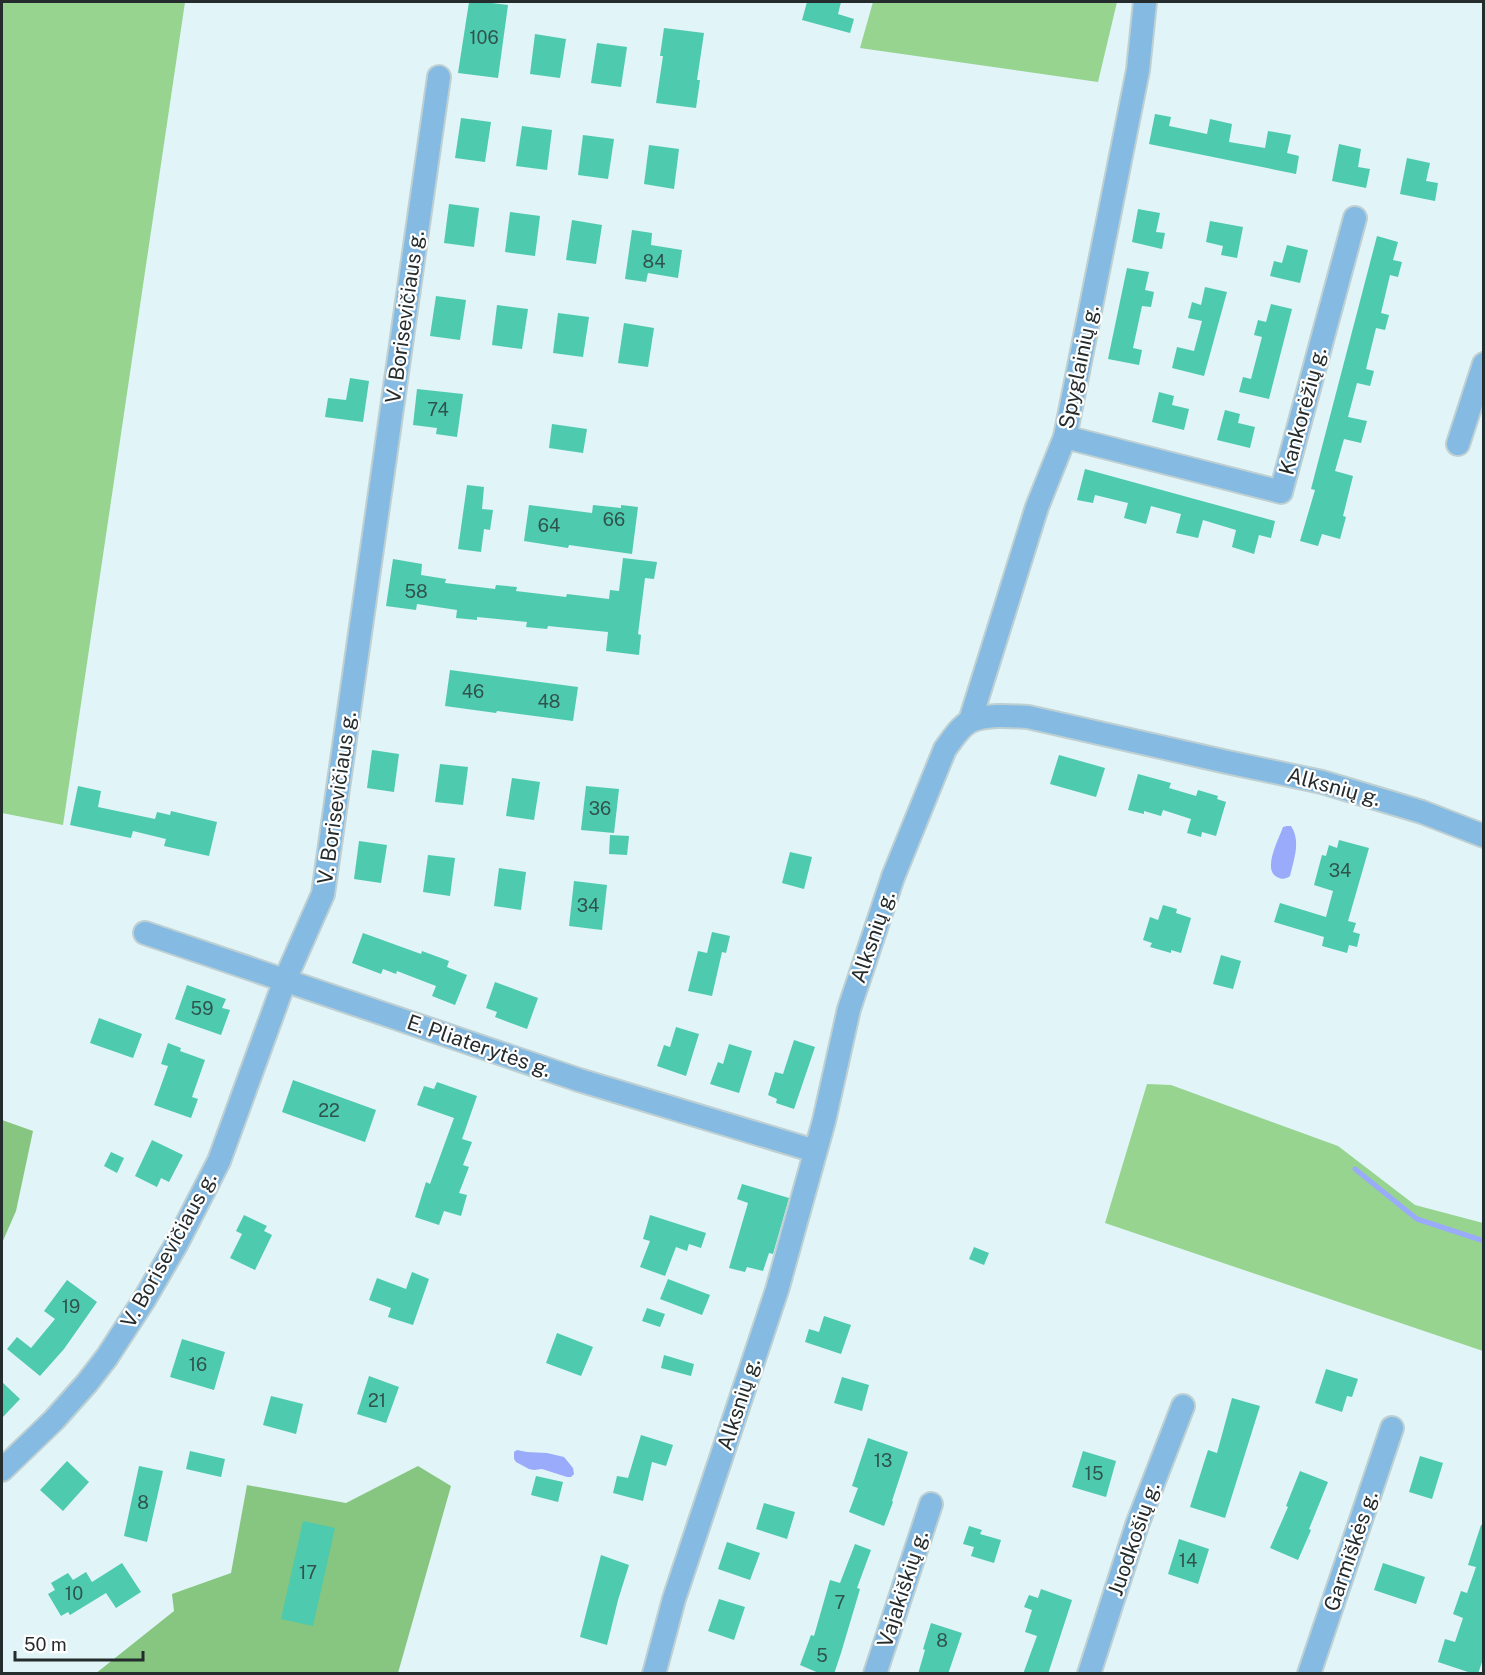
<svg xmlns="http://www.w3.org/2000/svg" width="1485" height="1675" font-family="'Public Sans',sans-serif">
<style>
.green{fill:#96d490}
.forest{fill:#86c680}
.water{fill:#9aabfb}
.lines{fill:none;stroke-linecap:round;stroke-linejoin:round}
.stream{stroke:#9aabfb;stroke-width:5}
.building{fill:#4ecaae}
.minor-casing{stroke:#bfd0d3;stroke-width:26}
.minor{stroke:#85bae2;stroke-width:22}
.labels{text-anchor:middle;stroke-width:4.5;stroke-linejoin:round;paint-order:stroke}
.number-label{font-size:18px;fill:#2f544d}
.street-label{font-size:21px;fill:#252c2d;stroke:#fff}
</style>
<rect width="100%" height="100%" fill="#e1f4f7"/>
<g class="green">
<polygon points="2,2 185,2 63,825 2,813"/>
<polygon points="873,2 1117,2 1098,82 860,48"/>
<polygon points="1147,1084 1171,1085 1338,1146 1415,1205 1483,1223 1483,1351 1105,1223"/>
</g>
<g class="forest">
<polygon points="2,1120 33,1131 16,1211 2,1243"/>
<polygon points="418,1466 451,1486 398,1673 95,1674 174,1611 172,1594 231,1573 247,1485 346,1503"/>
</g>
<g class="water">
<path d="M1287,826H1291C1301,841 1294,859 1290,876C1286,879 1282,880 1277,877C1262,869 1279,839 1283,827Z"/>
<polygon points="517,1450 527,1452 547,1453 564,1457 573,1468 574,1474 571,1477 567,1477 542,1469 534,1470 529,1469 516,1462 514,1459 514,1452"/>
</g>
<g class="lines">
<polyline class="stream" points="1355,1169 1417,1219 1484,1241"/>
</g>
<g class="building">
<polygon points="469,2 484,2 508,5 498,78 458,73"/>
<polygon points="807,2 841,2 838,14 854,19 850,33 802,20"/>
<polygon points="664,28 704,33 697,80 700,80 696,108 656,103 663,56 660,56"/>
<polygon points="535,34 566,39 560,78 530,74"/>
<polygon points="597,43 627,47 621,87 591,83"/>
<polygon points="1155,114 1171,117 1169,126 1207,134 1210,119 1232,124 1229,142 1265,148 1268,131 1291,135 1287,153 1299,156 1296,174 1149,144"/>
<polygon points="461,118 491,122 485,162 455,158"/>
<polygon points="522,126 552,130 547,170 516,166"/>
<polygon points="583,135 614,139 608,179 578,175"/>
<polygon points="1339,144 1361,149 1358,167 1370,169 1366,188 1332,181"/>
<polygon points="649,145 679,149 674,189 644,184"/>
<polygon points="1407,158 1430,163 1426,181 1438,183 1435,201 1400,194"/>
<polygon points="449,204 479,208 474,247 444,243"/>
<polygon points="1138,209 1160,213 1156,232 1165,233 1162,249 1132,242"/>
<polygon points="510,212 540,216 535,256 505,252"/>
<polygon points="572,220 602,225 596,264 566,260"/>
<polygon points="1210,221 1243,227 1237,258 1221,255 1223,246 1206,242"/>
<polygon points="632,230 652,233 651,245 682,250 678,278 648,273 646,282 625,279"/>
<polygon points="1377,236 1398,242 1393,260 1402,262 1398,277 1390,275 1381,313 1389,315 1385,330 1376,328 1366,369 1374,371 1370,386 1357,383 1348,417 1367,421 1361,443 1344,439 1335,471 1353,476 1343,516 1346,517 1340,539 1322,534 1318,546 1300,541 1315,490 1311,489"/>
<polygon points="1287,245 1308,250 1300,283 1270,276 1274,261 1282,263"/>
<polygon points="1127,268 1149,272 1145,290 1154,292 1151,307 1142,306 1133,348 1142,350 1139,365 1108,359"/>
<polygon points="1205,287 1227,292 1204,376 1172,368 1177,347 1194,351 1202,321 1188,318 1192,302 1201,305"/>
<polygon points="436,296 466,300 460,340 430,336"/>
<polygon points="1271,304 1292,309 1269,399 1239,392 1243,377 1251,379 1262,337 1254,335 1258,320 1266,322"/>
<polygon points="497,305 528,309 522,349 492,345"/>
<polygon points="558,313 589,317 583,357 553,353"/>
<polygon points="624,323 654,328 648,367 618,363"/>
<polygon points="350,378 369,381 363,422 325,417 328,398 346,400"/>
<polygon points="417,389 463,394 457,437 436,434 437,428 413,425"/>
<polygon points="1159,392 1174,396 1172,405 1189,409 1184,430 1152,422"/>
<polygon points="1225,410 1240,414 1238,423 1255,427 1250,448 1217,440"/>
<polygon points="552,424 587,429 583,453 549,448"/>
<polygon points="1085,469 1275,521 1271,538 1259,535 1254,554 1232,547 1236,530 1203,520 1198,538 1176,533 1181,514 1151,506 1146,524 1124,518 1128,503 1095,495 1093,503 1077,500"/>
<polygon points="467,485 484,487 482,509 493,510 490,530 484,529 481,552 458,549"/>
<polygon points="529,505 592,513 593,505 621,508 621,505 638,507 632,554 569,545 568,548 524,541"/>
<polygon points="623,558 657,562 654,579 645,578 638,634 641,635 639,655 606,651 608,632 548,626 547,629 526,627 527,622 477,617 477,620 456,618 457,610 417,604 416,610 386,606 393,559 422,564 421,575 446,579 445,583 495,589 496,585 517,587 516,591 566,597 567,594 609,599 610,590 619,591"/>
<polygon points="450,670 578,687 573,721 497,711 496,713 445,706"/>
<polygon points="372,750 399,754 394,792 367,788"/>
<polygon points="1059,755 1105,768 1096,797 1050,784"/>
<polygon points="440,764 468,767 463,805 435,802"/>
<polygon points="1138,774 1171,783 1169,788 1196,796 1198,790 1218,796 1217,799 1226,802 1216,836 1202,832 1201,837 1187,833 1191,819 1163,810 1161,816 1144,811 1144,814 1128,810"/>
<polygon points="512,778 540,782 534,820 506,816"/>
<polygon points="78,786 101,791 98,807 155,819 157,812 170,815 171,811 217,822 209,856 164,846 166,839 133,831 131,838 70,825"/>
<polygon points="586,786 619,789 614,833 581,830"/>
<polygon points="610,835 629,836 627,855 609,854"/>
<polygon points="1339,840 1369,848 1348,921 1356,923 1353,932 1360,934 1357,947 1349,945 1347,953 1322,946 1324,937 1274,922 1280,903 1326,917 1333,891 1314,885 1322,855 1326,856 1329,845 1337,848"/>
<polygon points="359,841 387,845 381,883 354,879"/>
<polygon points="790,852 812,857 804,889 782,883"/>
<polygon points="428,855 455,858 450,896 423,892"/>
<polygon points="499,868 526,872 521,910 494,906"/>
<polygon points="574,881 607,885 602,930 569,926"/>
<polygon points="1163,905 1177,909 1176,913 1191,918 1181,953 1171,950 1171,953 1150,947 1152,943 1143,940 1150,917 1158,920"/>
<polygon points="712,932 730,936 726,953 722,952 712,996 688,991 698,951 707,953"/>
<polygon points="363,933 421,954 422,951 449,961 447,967 467,975 455,1005 432,996 436,986 397,971 396,974 383,969 381,974 352,963"/>
<polygon points="1221,955 1241,961 1233,989 1213,984"/>
<polygon points="495,982 538,998 527,1029 495,1017 497,1012 486,1008"/>
<polygon points="187,985 226,999 222,1008 230,1010 221,1035 175,1019"/>
<polygon points="99,1018 142,1034 133,1058 90,1043"/>
<polygon points="676,1027 699,1034 686,1076 657,1066 664,1045 670,1047"/>
<polygon points="794,1040 815,1047 794,1109 776,1103 777,1099 768,1095 775,1072 783,1074"/>
<polygon points="168,1043 181,1048 180,1051 205,1060 192,1097 198,1099 191,1118 154,1105 168,1066 161,1064"/>
<polygon points="729,1044 752,1051 739,1093 710,1084 718,1062 723,1064"/>
<polygon points="293,1080 376,1110 365,1142 282,1112"/>
<polygon points="437,1082 477,1096 462,1139 472,1142 463,1165 469,1167 459,1193 467,1195 461,1216 444,1211 439,1225 415,1217 426,1182 430,1184 454,1118 417,1105 424,1086 434,1089"/>
<polygon points="152,1140 183,1155 169,1182 161,1178 157,1187 135,1176"/>
<polygon points="111,1152 124,1158 117,1173 104,1166"/>
<polygon points="742,1184 789,1198 773,1254 769,1253 763,1271 747,1267 745,1272 729,1268 748,1203 737,1199"/>
<polygon points="244,1215 267,1226 264,1231 272,1235 255,1270 230,1258 242,1234 236,1231"/>
<polygon points="650,1215 706,1233 701,1248 689,1244 687,1251 676,1247 665,1276 640,1267 650,1241 643,1239"/>
<polygon points="974,1247 989,1253 984,1265 969,1259"/>
<polygon points="412,1272 429,1279 413,1325 388,1317 391,1308 369,1300 377,1278 406,1289"/>
<polygon points="668,1279 710,1295 702,1315 660,1299"/>
<polygon points="67,1280 97,1302 64,1349 40,1376 7,1349 17,1337 31,1348 55,1319 44,1311"/>
<polygon points="647,1308 665,1314 660,1327 642,1321"/>
<polygon points="824,1316 851,1325 841,1354 805,1342 809,1329 819,1332"/>
<polygon points="557,1333 593,1347 581,1376 546,1363"/>
<polygon points="182,1339 225,1352 214,1390 170,1377"/>
<polygon points="664,1355 694,1364 691,1376 661,1368"/>
<polygon points="1326,1369 1358,1379 1352,1397 1347,1396 1342,1412 1315,1403"/>
<polygon points="369,1376 399,1387 386,1423 357,1414"/>
<polygon points="842,1377 869,1385 862,1411 834,1403"/>
<polygon points="2,1382 20,1399 2,1418"/>
<polygon points="271,1396 303,1404 296,1434 263,1425"/>
<polygon points="1232,1398 1260,1406 1225,1518 1190,1507 1208,1450 1217,1453"/>
<polygon points="641,1435 673,1445 666,1466 652,1462 643,1501 613,1493 617,1476 628,1478"/>
<polygon points="868,1438 908,1452 892,1501 893,1502 884,1526 849,1512 858,1488 852,1486"/>
<polygon points="190,1451 225,1459 221,1477 186,1469"/>
<polygon points="1083,1451 1116,1461 1106,1497 1072,1487"/>
<polygon points="1420,1456 1443,1463 1432,1499 1409,1492"/>
<polygon points="67,1461 89,1482 63,1511 40,1490"/>
<polygon points="139,1466 163,1471 147,1542 124,1536"/>
<polygon points="1300,1471 1328,1482 1309,1529 1311,1530 1298,1560 1270,1548 1288,1507 1286,1506"/>
<polygon points="536,1476 563,1482 558,1502 531,1495"/>
<polygon points="764,1503 795,1512 787,1539 756,1529"/>
<polygon points="303,1521 335,1528 313,1626 281,1619"/>
<polygon points="1481,1525 1484,1525 1484,1656 1478,1674 1474,1674 1438,1662 1445,1639 1455,1642 1463,1618 1453,1614 1461,1591 1467,1593 1476,1567 1468,1565"/>
<polygon points="969,1526 982,1530 980,1534 1001,1540 994,1563 971,1556 974,1547 963,1544"/>
<polygon points="1179,1539 1209,1549 1198,1584 1168,1574"/>
<polygon points="727,1542 760,1553 750,1580 718,1569"/>
<polygon points="855,1544 871,1550 857,1588 860,1589 841,1653 834,1674 821,1674 800,1665 811,1635 814,1636 830,1580 840,1583"/>
<polygon points="601,1555 629,1565 618,1600 607,1645 580,1637"/>
<polygon points="122,1563 141,1592 116,1608 106,1593 70,1615 68,1612 61,1616 48,1594 55,1590 51,1583 68,1573 73,1580 86,1572 92,1582"/>
<polygon points="1383,1563 1425,1577 1416,1604 1374,1590"/>
<polygon points="1041,1589 1072,1600 1048,1674 1023,1674 1037,1636 1025,1632 1032,1610 1024,1607 1029,1595 1038,1598"/>
<polygon points="719,1599 745,1607 734,1640 708,1631"/>
<polygon points="931,1623 962,1633 948,1674 918,1674 925,1650 923,1649"/>
</g>
<g class="lines">
<defs>
<g id="minor">
<polyline points="1065,437 1281,492 1355,218"/>
<polyline points="1458,444 1484,364"/>
<polyline points="970,721 1037,507 1065,437 1138,70 1145,2"/>
<polyline points="145,933 579,1080 815,1151"/>
<polyline points="2,1470 54,1420 87,1383 107,1357 144,1300 176,1245 219,1161 285,980 323,894 439,77"/>
<path d="M654,1674L674,1599L777,1290L824,1121L849,1009L893,877L945,749C952,740 960,726 971,721C987,714 1011,716 1028,717L1227,762L1322,782L1422,812L1484,836"/>
<polyline points="875,1674 931,1504"/>
<polyline points="1089,1674 1137,1525 1183,1406"/>
<polyline points="1309,1674 1392,1428"/>
</g>
</defs>
<use href="#minor" class="minor-casing"/>
<use href="#minor" class="minor"/>
</g>
<g class="labels">
<g class="number-label">
<text x="484" y="44">106</text>
<text x="654" y="268">84</text>
<text x="438" y="416">74</text>
<text x="614" y="526">66</text>
<text x="549" y="532">64</text>
<text x="416" y="598">58</text>
<text x="473" y="698">46</text>
<text x="549" y="708">48</text>
<text x="600" y="815">36</text>
<text x="1340" y="877">34</text>
<text x="588" y="912">34</text>
<text x="202" y="1015">59</text>
<text x="329" y="1117">22</text>
<text x="71" y="1313">19</text>
<text x="198" y="1371">16</text>
<text x="377" y="1407">21</text>
<text x="883" y="1467">13</text>
<text x="1094" y="1480">15</text>
<text x="143" y="1509">8</text>
<text x="1188" y="1567">14</text>
<text x="308" y="1579">17</text>
<text x="74" y="1600">10</text>
<text x="840" y="1609">7</text>
<text x="942" y="1647">8</text>
<text x="822" y="1662">5</text>
</g>
<g class="street-label">
<text transform="translate(405 317) rotate(-82)" y="7">V. Borisevičiaus g.</text>
<text transform="translate(1079 367) rotate(-78)" y="7">Spyglainių g.</text>
<text transform="translate(1303 411) rotate(-75)" y="7">Kankorėžių g.</text>
<text transform="translate(1334 787) rotate(15)" y="7">Alksnių g.</text>
<text transform="translate(337 798) rotate(-82)" y="7">V. Borisevičiaus g.</text>
<text transform="translate(873 937) rotate(-71)" y="7">Alksnių g.</text>
<text transform="translate(479 1046) rotate(19)" y="7">E. Pliaterytės g.</text>
<text transform="translate(169 1250) rotate(-61)" y="7">V. Borisevičiaus g.</text>
<text transform="translate(739 1404) rotate(-72)" y="7">Alksnių g.</text>
<text transform="translate(1134 1539) rotate(-71)" y="7">Juodkošių g.</text>
<text transform="translate(1351 1551) rotate(-71)" y="7">Garmiškės g.</text>
<text transform="translate(903 1589) rotate(-72)" y="7">Vajakiškių g.</text>
</g>
</g>
<rect width="1485" height="1675" fill="none" stroke="#252c2d" stroke-width="6"/>
<path d="M15 1651v9h128v-9" fill="none" stroke="#252c2d" stroke-width="3"/>
<text x="24" y="1651" font-size="18" fill="#252c2d" stroke="#ffffff" stroke-width="4.5" paint-order="stroke">50 m</text>
</svg>
